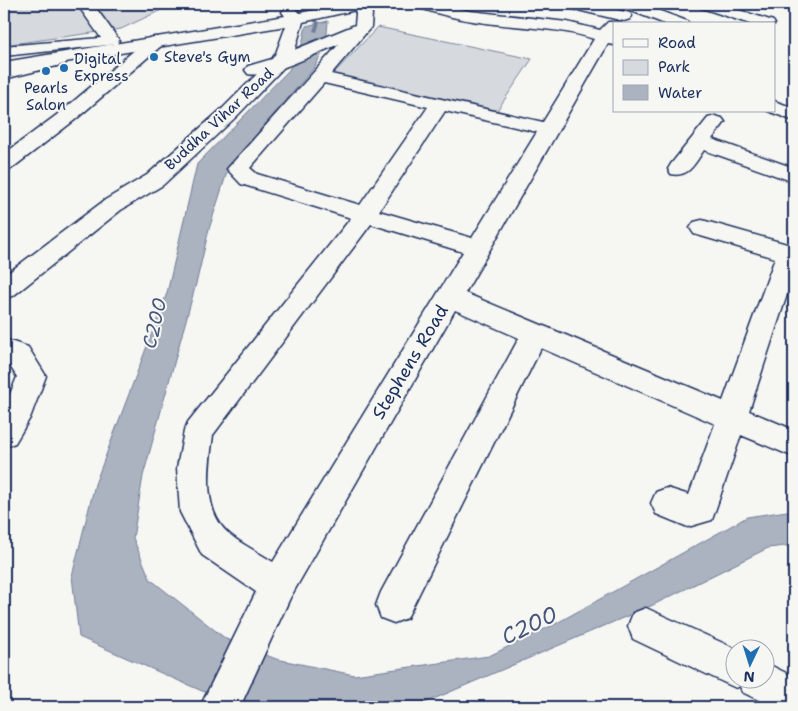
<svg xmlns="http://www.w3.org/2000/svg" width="798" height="711" font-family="'Shantell Sans',sans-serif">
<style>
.green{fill:#d6d9dd;stroke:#78849e}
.water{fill:#abb2c0;stroke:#717e99}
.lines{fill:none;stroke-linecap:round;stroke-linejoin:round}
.stream{fill:#717e99;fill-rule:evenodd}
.minor-casing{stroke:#1b2f5e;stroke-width:3}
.major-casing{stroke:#1b2f5e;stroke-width:3}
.minor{fill:#f6f6f2;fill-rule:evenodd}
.major{fill:#f6f6f2;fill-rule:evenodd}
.poi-dot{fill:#1f6fb2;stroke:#f6f6f2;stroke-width:2}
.labels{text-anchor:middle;stroke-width:4;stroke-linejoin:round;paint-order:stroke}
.far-poi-label{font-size:15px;fill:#1b2f5e;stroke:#f6f6f2;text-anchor:start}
.far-street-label{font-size:15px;fill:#1b2f5e;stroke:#f6f6f2}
.street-label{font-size:18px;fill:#1b2f5e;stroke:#f6f6f2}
.water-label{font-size:19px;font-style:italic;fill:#46567b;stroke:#f6f6f2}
.near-water-label{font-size:22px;font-style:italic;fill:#46567b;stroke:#f6f6f2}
</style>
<rect width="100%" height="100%" fill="#f6f6f2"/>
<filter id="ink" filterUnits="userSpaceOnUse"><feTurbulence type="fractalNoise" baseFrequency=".02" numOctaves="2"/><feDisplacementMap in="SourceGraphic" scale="10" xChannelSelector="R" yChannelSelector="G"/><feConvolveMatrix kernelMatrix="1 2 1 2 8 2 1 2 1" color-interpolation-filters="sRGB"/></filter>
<g filter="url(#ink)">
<g class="green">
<polygon points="4,4 174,4 121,29 4,45"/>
<polygon points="378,27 532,59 494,115 331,76"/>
</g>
<polygon class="water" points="328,21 326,46 314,68 229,166 209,229 197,280 143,476 133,538 150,579 226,639 276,659 354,675 489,656 557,623 747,517 794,510 794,545 768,548 653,605 415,707 282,707 260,704 202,691 79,637 72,576 95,484 167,293 197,164 289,70 302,44 306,26"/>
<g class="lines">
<path class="stream" d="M286,4C299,3 310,15 320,22L317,32L313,31L316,23L294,8Z"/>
<defs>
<g id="minor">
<polygon points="77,4 93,4 119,40 117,44 4,56 4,46 101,38"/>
<path d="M353,4H369L372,14L371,27L331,74L543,122L594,39C562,28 527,28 494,24C467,21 443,16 417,7L415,4H438L470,11L567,22L600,30L608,22H620L621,24H614V45L608,44L465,293L723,401L775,258L694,234L690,228L694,222L702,220L794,246V273L749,411L794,430V457L741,435L712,520L688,527L656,514L651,503L656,492L667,488L689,495L715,424L541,348L407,618L394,623L381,618L376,605L381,592L519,338L455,310L290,598L240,707H200L256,592L202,555L180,512L177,468L184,431L188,422L351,218L241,184L227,169L339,44C319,52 267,79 248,74L245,70L248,66L272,59L355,25L356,14ZM324,83L428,107L360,205L257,174L250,168ZM445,111L537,132L472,238L379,211ZM371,224L463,252L273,562C258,552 240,544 227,532C202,509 209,465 213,435Z"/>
<polygon points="563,4 591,4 630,13 632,16 630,19 624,21 565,7"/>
<polygon points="629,4 641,4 687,21 689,24 665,24 629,10 627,7"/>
<polygon points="697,4 720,4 773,21 775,24 750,24 699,7"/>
<polygon points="155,37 161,38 163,42 161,46 76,119 11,169 4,170 4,154 62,111 149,38"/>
<polygon points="59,55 65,56 68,60 65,64 4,79 4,69"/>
<polygon points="774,101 794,108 794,121 768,111 774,111"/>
<path d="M715,116L722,118L725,122L712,139L794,168V182L704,150C695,163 689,178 671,174L668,169L671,164L708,118Z"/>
<polygon points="4,339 28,347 46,376 30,418 15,443 4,447 4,409 17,377 8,363 4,361"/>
<polygon points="646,608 736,649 736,678 766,678 766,663 794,677 794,707 773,707 742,692 740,686 736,688 723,682 633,639 628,626 633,613"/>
</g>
<path id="major" d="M343,4H371L369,7L303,22L294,53L284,67L237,116L163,185L121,210L13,296L4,298V276L105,200L147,175L223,108L272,59L276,53L286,26L4,72V62L285,16L282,12L284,9C292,7 295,8 300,13Z"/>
</defs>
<use href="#minor" class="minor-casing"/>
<use href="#major" class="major-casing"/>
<use href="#minor" class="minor"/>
<use href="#major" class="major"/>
</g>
</g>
<g class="poi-dot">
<circle cx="154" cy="57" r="5"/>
<circle cx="64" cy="68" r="5"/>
<circle cx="46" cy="71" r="5"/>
</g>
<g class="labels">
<g class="far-poi-label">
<text x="164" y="62">Steve's Gym</text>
<text x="74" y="64">Digital<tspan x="74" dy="17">Express</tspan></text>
<text x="46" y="93" text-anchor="middle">Pearls<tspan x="46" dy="17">Salon</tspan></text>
</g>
<g class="far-street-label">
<text transform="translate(219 119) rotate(-43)" y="5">Buddha Vihar Road</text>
</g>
<g class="street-label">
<text transform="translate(410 362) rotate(-59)" y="6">Stephens Road</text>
</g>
<g class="water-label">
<text transform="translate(154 323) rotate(-77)" y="7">C200</text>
</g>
<g class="near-water-label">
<text transform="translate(529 625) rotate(-26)" y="8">C200</text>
</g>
</g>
<rect width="798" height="711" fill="none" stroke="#f6f6f2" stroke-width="20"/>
<rect x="10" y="10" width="778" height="691" fill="none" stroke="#1b2f5e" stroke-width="2" filter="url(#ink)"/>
<rect x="613" y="22" width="162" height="90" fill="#f6f6f2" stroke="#9ea6b7"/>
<rect x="623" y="39" width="25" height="8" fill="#f6f6f2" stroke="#9ea6b7"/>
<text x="658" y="48" font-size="15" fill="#1b2f5e">Road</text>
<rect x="623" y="60" width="25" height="15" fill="#d6d9dd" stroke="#9ea6b7"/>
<text x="658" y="72" font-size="15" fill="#1b2f5e">Park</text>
<rect x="623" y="85" width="25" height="15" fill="#abb2c0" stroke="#9ea6b7"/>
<text x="658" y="98" font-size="15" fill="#1b2f5e">Water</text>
<g transform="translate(750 664) rotate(184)"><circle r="24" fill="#f6f6f2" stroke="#9ea6b7"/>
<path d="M0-4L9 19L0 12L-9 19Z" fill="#1f6fb2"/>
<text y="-8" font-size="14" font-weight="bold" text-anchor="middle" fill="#1b2f5e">N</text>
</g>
</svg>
